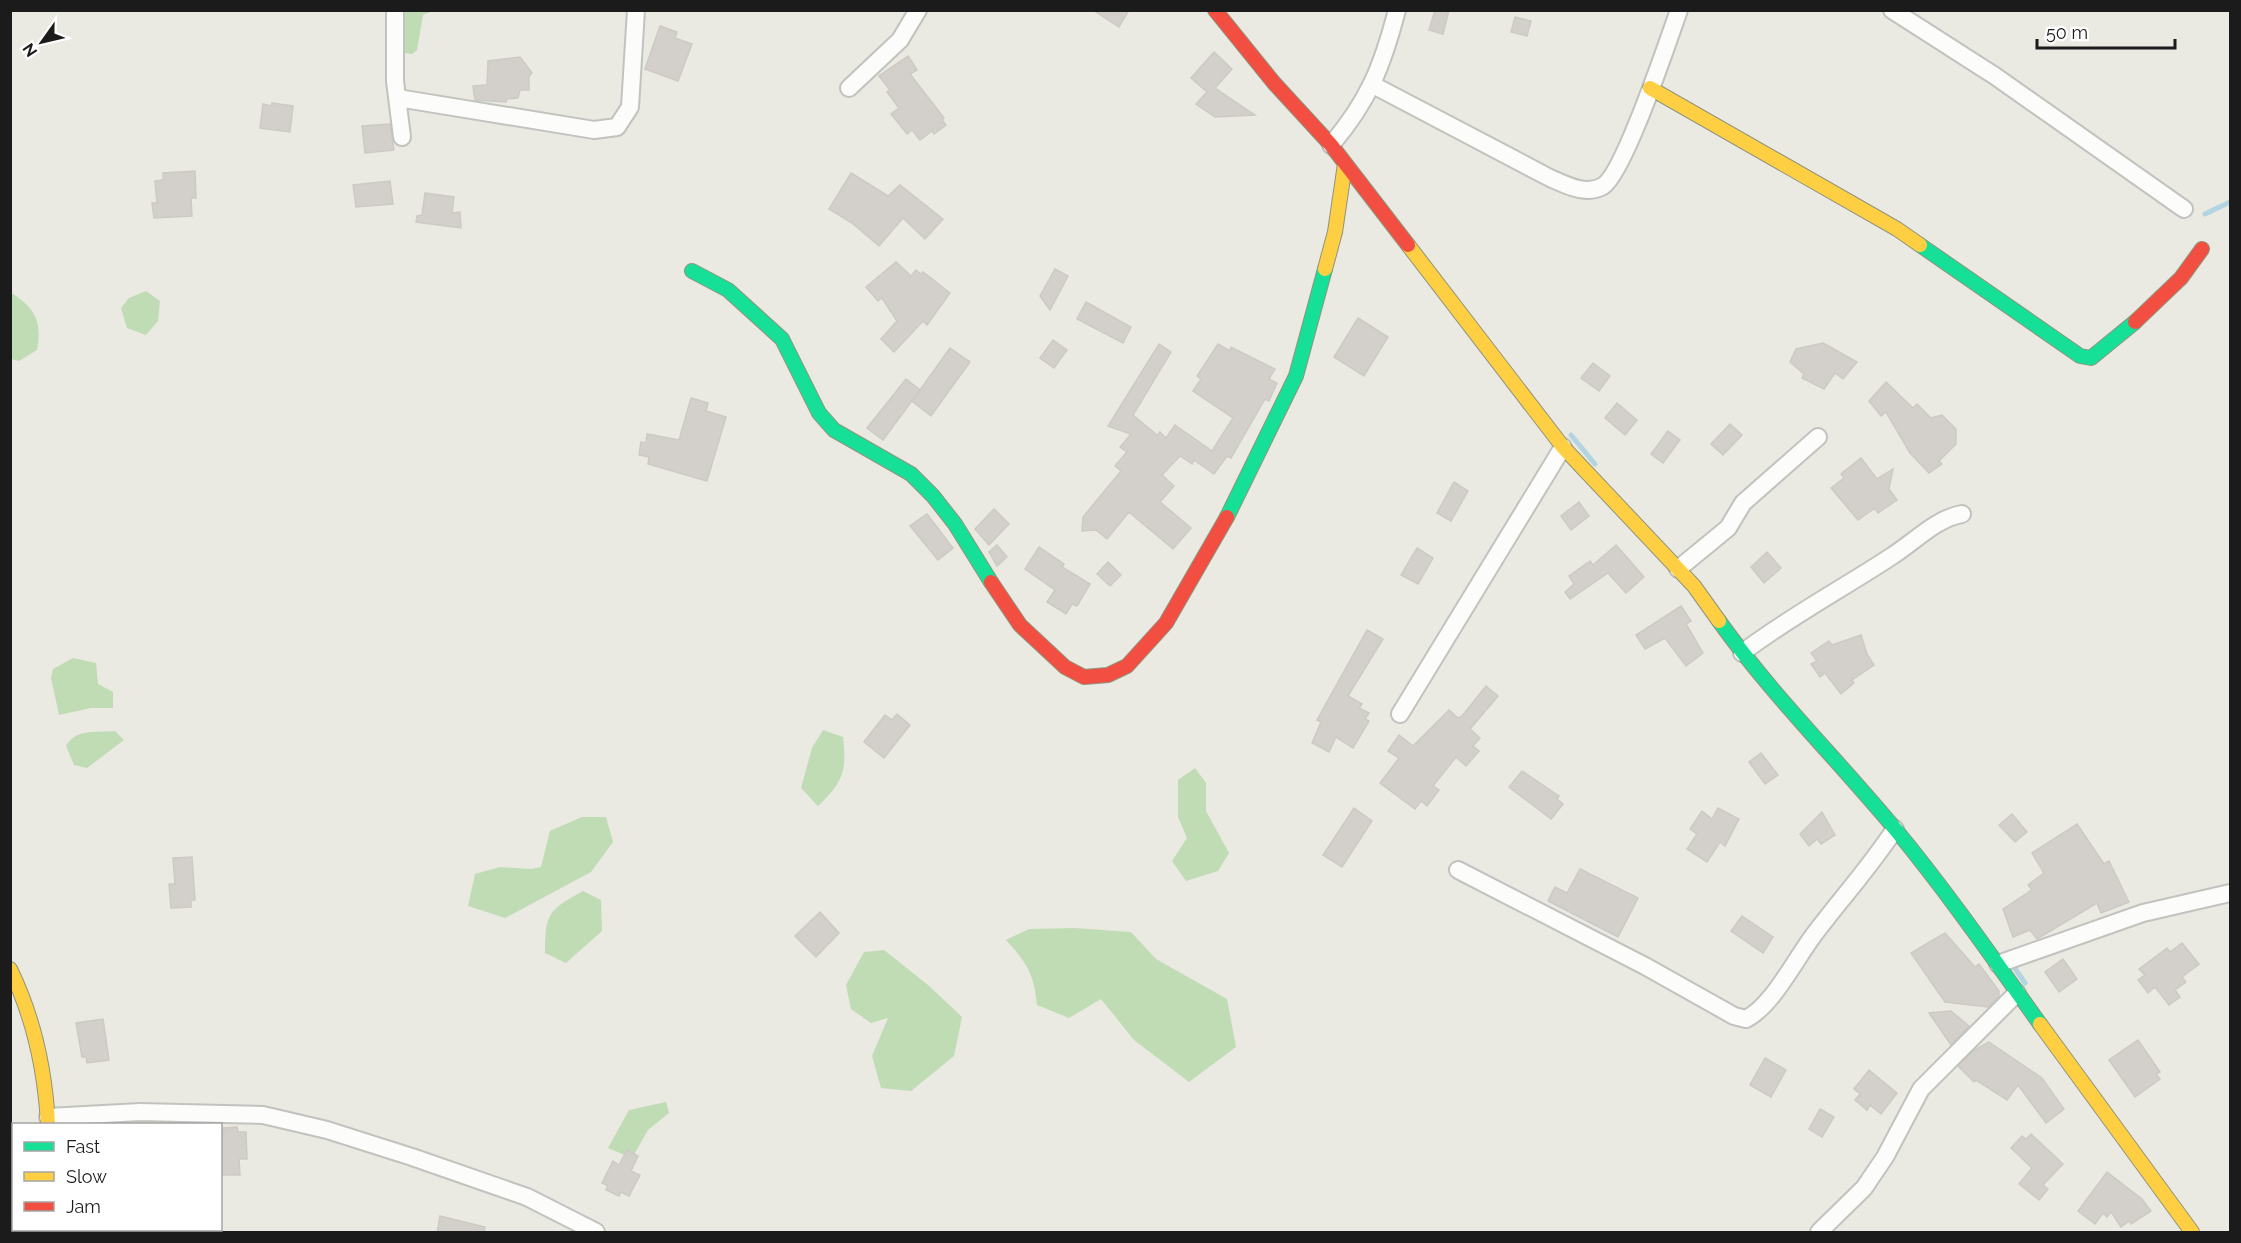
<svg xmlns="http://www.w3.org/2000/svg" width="2241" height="1243" font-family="Raleway,sans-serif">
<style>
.forest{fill:#c0dcb4}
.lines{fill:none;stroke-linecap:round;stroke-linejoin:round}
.stream{stroke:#b2d5e1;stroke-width:5}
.building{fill:#d3d0cb;stroke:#cdcac4;stroke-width:1.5}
.street-casing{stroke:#c2c2bf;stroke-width:20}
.fast-casing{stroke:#90947b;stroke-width:16}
.slow-casing{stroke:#90947b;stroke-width:16}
.jam-casing{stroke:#90947b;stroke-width:16}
.street{stroke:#fcfcfb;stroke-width:16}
.fast{stroke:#16e098;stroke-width:14}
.slow{stroke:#ffcf43;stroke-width:14}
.jam{stroke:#f24e42;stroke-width:14}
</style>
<rect width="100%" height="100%" fill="#eae9e2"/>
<g class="forest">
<polygon points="404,11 433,11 423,15 417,50 412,54 404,53"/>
<polygon points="146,291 160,301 158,321 146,335 127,328 121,308 129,298"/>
<path d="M13,294C36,309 42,323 37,350L19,361L11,359L10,295Z"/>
<polygon points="73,658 96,663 98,684 113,692 113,708 91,708 59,715 51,678 53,669"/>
<path d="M823,730L843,737C847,771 843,782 818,806L801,788L812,748Z"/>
<path d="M115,731L124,740L87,768L74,765L66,746C76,728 97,733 115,731Z"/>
<polygon points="1195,768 1206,783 1206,811 1229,853 1218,871 1186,881 1172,861 1187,838 1178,817 1178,780"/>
<polygon points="582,817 606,817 613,842 591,872 505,918 468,906 475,874 500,867 531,869 541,867 550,831"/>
<path d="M583,891L601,900L602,931L566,963L545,953C545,914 548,910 583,891Z"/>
<path d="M1074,928L1131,932L1156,959L1227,999L1236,1047L1189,1082L1134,1040L1101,999L1069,1018L1037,1005C1034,974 1027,963 1006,940L1029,929Z"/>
<polygon points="884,950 928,985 962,1017 954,1056 911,1091 881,1088 872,1056 888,1018 871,1023 851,1009 846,985 864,952"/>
<polygon points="666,1102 669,1113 648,1130 632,1158 608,1148 629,1110"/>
</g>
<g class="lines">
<g class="stream">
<polyline points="2205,214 2230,202"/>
<polyline points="1571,435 1595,464"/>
<polyline points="2014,967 2025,983"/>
</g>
</g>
<g class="building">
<polygon points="1093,10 1129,10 1119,27"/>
<polygon points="1435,10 1449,10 1443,34 1429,30"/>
<polygon points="1515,17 1531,21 1527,36 1511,32"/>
<polygon points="660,26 677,32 675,38 692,44 678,81 645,69"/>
<polygon points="1214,52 1232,69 1215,88 1255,115 1215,117 1196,104 1207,92 1191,78"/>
<polygon points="908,56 917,70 910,74 944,118 942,120 946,125 934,134 932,131 920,140 912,130 907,134 891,114 899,108 887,92 890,90 879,76"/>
<polygon points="520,57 532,73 529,76 529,90 520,90 518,98 507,99 506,102 475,100 473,86 487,85 488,61"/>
<polygon points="272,103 293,106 290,132 260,128 263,104 271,106"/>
<polygon points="390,124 394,150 365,153 362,126"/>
<polygon points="195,171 196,198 191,198 192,216 154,218 152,203 157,203 155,181 163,180 163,173"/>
<polygon points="851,173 888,196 900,185 943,219 925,239 903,218 879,246 852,223 829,209"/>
<polygon points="390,181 393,204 356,207 353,185"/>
<polygon points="425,193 454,197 452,213 460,212 461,228 416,222 417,216 422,215"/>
<polygon points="896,262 911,276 916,270 921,274 923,272 950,293 927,325 923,321 894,352 881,339 897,321 882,298 878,301 866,287"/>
<polygon points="1055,269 1068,276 1050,310 1040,296"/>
<polygon points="1086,302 1131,327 1123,343 1077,319"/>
<polygon points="1358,318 1388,337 1364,376 1334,357"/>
<polygon points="1053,340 1067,350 1054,368 1040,358"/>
<polygon points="1823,343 1857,362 1843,379 1835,373 1824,389 1802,378 1804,374 1790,362 1796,349"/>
<polygon points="1159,344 1171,352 1133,415 1157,435 1160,432 1166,438 1175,425 1212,451 1233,418 1193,391 1201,379 1197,376 1218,344 1230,351 1231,347 1275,369 1269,379 1277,383 1269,401 1265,399 1231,458 1227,456 1214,474 1194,460 1192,464 1180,456 1162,475 1174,486 1160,502 1191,528 1173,549 1129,512 1107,539 1096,530 1082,531 1083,517 1121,471 1115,466 1127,452 1120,447 1131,434 1108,426"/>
<polygon points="950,348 970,362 931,416 912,401"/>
<polygon points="1593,363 1610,376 1599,391 1581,378"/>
<polygon points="906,379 920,390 883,440 867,428"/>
<polygon points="1886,382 1913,408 1917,404 1931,418 1942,415 1956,429 1956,444 1939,461 1942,464 1929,473 1910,453 1886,412 1881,416 1869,401"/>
<polygon points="691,398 708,403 706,411 726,417 707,481 648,464 649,457 639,455 641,442 646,443 647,434 679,440"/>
<polygon points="1617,403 1637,420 1625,435 1605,418"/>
<polygon points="1730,424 1742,435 1723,455 1711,444"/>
<polygon points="1668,431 1680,440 1663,463 1651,454"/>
<polygon points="1861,458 1877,479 1893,469 1889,489 1897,500 1878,513 1875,508 1858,520 1831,488 1844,478 1841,474"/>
<polygon points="1454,482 1468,491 1451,521 1437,513"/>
<polygon points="1579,502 1589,516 1571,530 1561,516"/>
<polygon points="994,509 1009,524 989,545 975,529"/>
<polygon points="927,514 953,548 938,560 910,526"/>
<polygon points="997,545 1007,557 997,566 989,552"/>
<polygon points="1616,545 1644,577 1626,593 1608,573 1570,599 1565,592 1574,584 1569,576 1590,561 1593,565"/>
<polygon points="1039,547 1064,564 1062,567 1090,584 1077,606 1072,604 1066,614 1047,602 1055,590 1025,569"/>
<polygon points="1417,548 1433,558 1418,584 1401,575"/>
<polygon points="1767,552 1781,568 1764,583 1751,567"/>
<polygon points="1108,562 1121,575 1110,586 1097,574"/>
<polygon points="1681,606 1691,621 1686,624 1703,653 1686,666 1665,638 1645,649 1636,635"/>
<polygon points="1367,630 1383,639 1348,696 1362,704 1359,708 1369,713 1365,719 1369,721 1353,748 1336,737 1329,752 1312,743 1321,722 1317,720"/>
<polygon points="1861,635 1867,654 1874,665 1852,680 1854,683 1841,694 1825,673 1820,677 1811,664 1817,661 1811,653 1829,641 1832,645"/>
<polygon points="1486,686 1498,696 1470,729 1480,738 1473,746 1479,751 1466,766 1456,757 1433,786 1439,790 1427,806 1421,801 1415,809 1380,783 1399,758 1388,751 1399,735 1413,746 1449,710 1458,718 1462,716"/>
<polygon points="897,714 910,725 884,758 864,742 885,715 892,720"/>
<polygon points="1761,753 1778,775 1765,784 1749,762"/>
<polygon points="1522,771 1559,796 1557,799 1563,804 1551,819 1509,787"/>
<polygon points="1354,808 1372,821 1342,867 1323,855"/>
<polygon points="1718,808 1739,819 1725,846 1720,842 1707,862 1687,849 1697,834 1690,829 1702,811 1712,819"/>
<polygon points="1822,812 1835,835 1821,844 1817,839 1809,846 1800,834"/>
<polygon points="2012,814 2027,832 2015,842 1999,825"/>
<polygon points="2077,824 2104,864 2109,861 2129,902 2101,913 2097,903 2037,939 2030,930 2013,937 2003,909 2032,890 2028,885 2044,873 2032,853"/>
<polygon points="192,857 195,900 191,900 191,907 171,908 169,884 175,884 173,858"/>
<polygon points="1580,869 1638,898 1618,937 1548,901 1555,887 1567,893"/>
<polygon points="820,912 839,933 816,957 795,936"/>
<polygon points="1742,916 1773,937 1763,953 1731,931"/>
<polygon points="1945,933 1975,967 1979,964 1999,991 1999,996 1988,1007 1945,1002 1911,953"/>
<polygon points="2182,943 2199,964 2182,977 2186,982 2175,990 2180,997 2169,1005 2155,987 2148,993 2138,980 2145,975 2139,969 2167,948 2170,952"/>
<polygon points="2063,959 2077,979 2059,992 2045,972"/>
<polygon points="1951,1011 1969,1026 1951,1045 1929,1013"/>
<polygon points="103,1019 109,1060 87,1063 86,1057 82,1057 76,1023"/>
<polygon points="2138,1040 2160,1072 2156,1074 2160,1079 2135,1097 2109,1060"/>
<polygon points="1989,1042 2042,1078 2064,1109 2046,1123 2018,1085 2007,1100 1976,1080 1974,1082 1958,1066 1973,1051"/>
<polygon points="1765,1058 1786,1070 1771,1097 1750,1085"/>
<polygon points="1869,1070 1897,1093 1881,1114 1870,1105 1867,1110 1855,1100 1860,1094 1854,1089"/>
<polygon points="1820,1109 1834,1117 1822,1137 1809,1129"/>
<polygon points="237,1127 238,1132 246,1132 247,1159 239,1159 240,1175 220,1175 220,1134 224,1133 223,1128"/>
<polygon points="2031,1134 2063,1164 2043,1185 2048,1189 2039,1200 2019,1184 2032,1168 2011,1148 2022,1136 2026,1139"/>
<polygon points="627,1150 638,1156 631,1171 640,1175 629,1196 621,1192 619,1196 606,1190 608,1186 602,1183 613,1161 619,1165"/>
<polygon points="2107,1172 2142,1199 2151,1211 2131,1224 2129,1221 2121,1227 2111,1212 2107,1217 2103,1213 2095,1224 2078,1211"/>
<polygon points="440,1216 485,1227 484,1233 437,1233"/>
</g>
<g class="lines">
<defs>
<g id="street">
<polyline points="395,10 395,81 402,137"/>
<polyline points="1892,10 1995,76 2184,209"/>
<path d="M1373,85L1550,178C1566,185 1586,196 1603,186C1624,173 1668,41 1679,10"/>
<polyline points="849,88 900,40 918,10"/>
<polyline points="398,98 594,130 617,127 630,107 636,10"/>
<path d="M1331,145C1369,100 1382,67 1397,10"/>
<polyline points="1678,569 1728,528 1743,503 1818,437"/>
<path d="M1742,653C1789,617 1842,589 1892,556C1914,542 1937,518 1962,514"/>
<polyline points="1400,714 1563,447"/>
<path d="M1458,870L1645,966L1734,1016L1746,1019C1772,1006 1795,960 1813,936C1840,900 1870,867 1895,829"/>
<polyline points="1998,964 2143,913 2230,893"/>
<polyline points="48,1117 140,1112 263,1115 327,1130 412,1157 527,1197 596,1232"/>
<polyline points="1819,1232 1864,1188 1885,1157 1921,1089 2017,993"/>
</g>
<g id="fast">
<polyline points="1920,245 2080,356 2091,358 2135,322"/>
<polyline points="692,271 728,290 782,339 819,413 834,430 911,474 933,496 955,524 991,582"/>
<polyline points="1227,517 1296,376 1325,269"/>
<path d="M1719,621C1772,695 1837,759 1896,830C1947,892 1993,958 2040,1024"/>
</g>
<g id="slow">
<polyline points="1650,88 1897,229 1920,245"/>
<polyline points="1408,245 1563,447 1694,586 1719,621"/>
<polyline points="1325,269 1335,232 1345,164"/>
<path d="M10,969C34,1018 45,1069 48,1124"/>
<polyline points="2040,1024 2192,1232"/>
</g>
<g id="jam">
<polyline points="1215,10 1274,83 1331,145 1408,245"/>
<polyline points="2135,322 2181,278 2202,249"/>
<polyline points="991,582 1020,625 1065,667 1084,677 1108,675 1127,666 1166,623 1227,517"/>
<polyline points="52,1230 52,1232"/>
</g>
</defs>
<use href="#street" class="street-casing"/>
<use href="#fast" class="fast-casing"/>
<use href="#slow" class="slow-casing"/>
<use href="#jam" class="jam-casing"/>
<use href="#street" class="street"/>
<use href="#fast" class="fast"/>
<use href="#slow" class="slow"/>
<use href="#jam" class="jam"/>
</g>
<rect width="2241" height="1243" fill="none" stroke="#1b1b1b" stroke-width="24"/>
<rect x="12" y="1123" width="210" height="108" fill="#ffffff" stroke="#a4a4a4" stroke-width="1.5"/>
<rect x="24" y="1142" width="30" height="9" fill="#16e098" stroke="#a4a4a4" stroke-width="1.5"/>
<text x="66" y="1153" font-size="18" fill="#1b1b1b">Fast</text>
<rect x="24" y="1172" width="30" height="9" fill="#ffcf43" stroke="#a4a4a4" stroke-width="1.5"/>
<text x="66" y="1183" font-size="18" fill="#1b1b1b">Slow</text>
<rect x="24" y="1202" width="30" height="9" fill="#f24e42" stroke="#a4a4a4" stroke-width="1.5"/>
<text x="66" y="1213" font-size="18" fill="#1b1b1b">Jam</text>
<g transform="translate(42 42) rotate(236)" stroke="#ffffff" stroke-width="4.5" paint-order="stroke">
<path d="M0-4.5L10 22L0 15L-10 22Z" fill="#1b1b1b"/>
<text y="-9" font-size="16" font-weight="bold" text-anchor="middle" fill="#1b1b1b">N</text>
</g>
<path d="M2037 39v9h138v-9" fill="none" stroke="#1b1b1b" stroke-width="3"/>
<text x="2046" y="39" font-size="18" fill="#1b1b1b" stroke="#ffffff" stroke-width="4.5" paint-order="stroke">50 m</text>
</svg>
